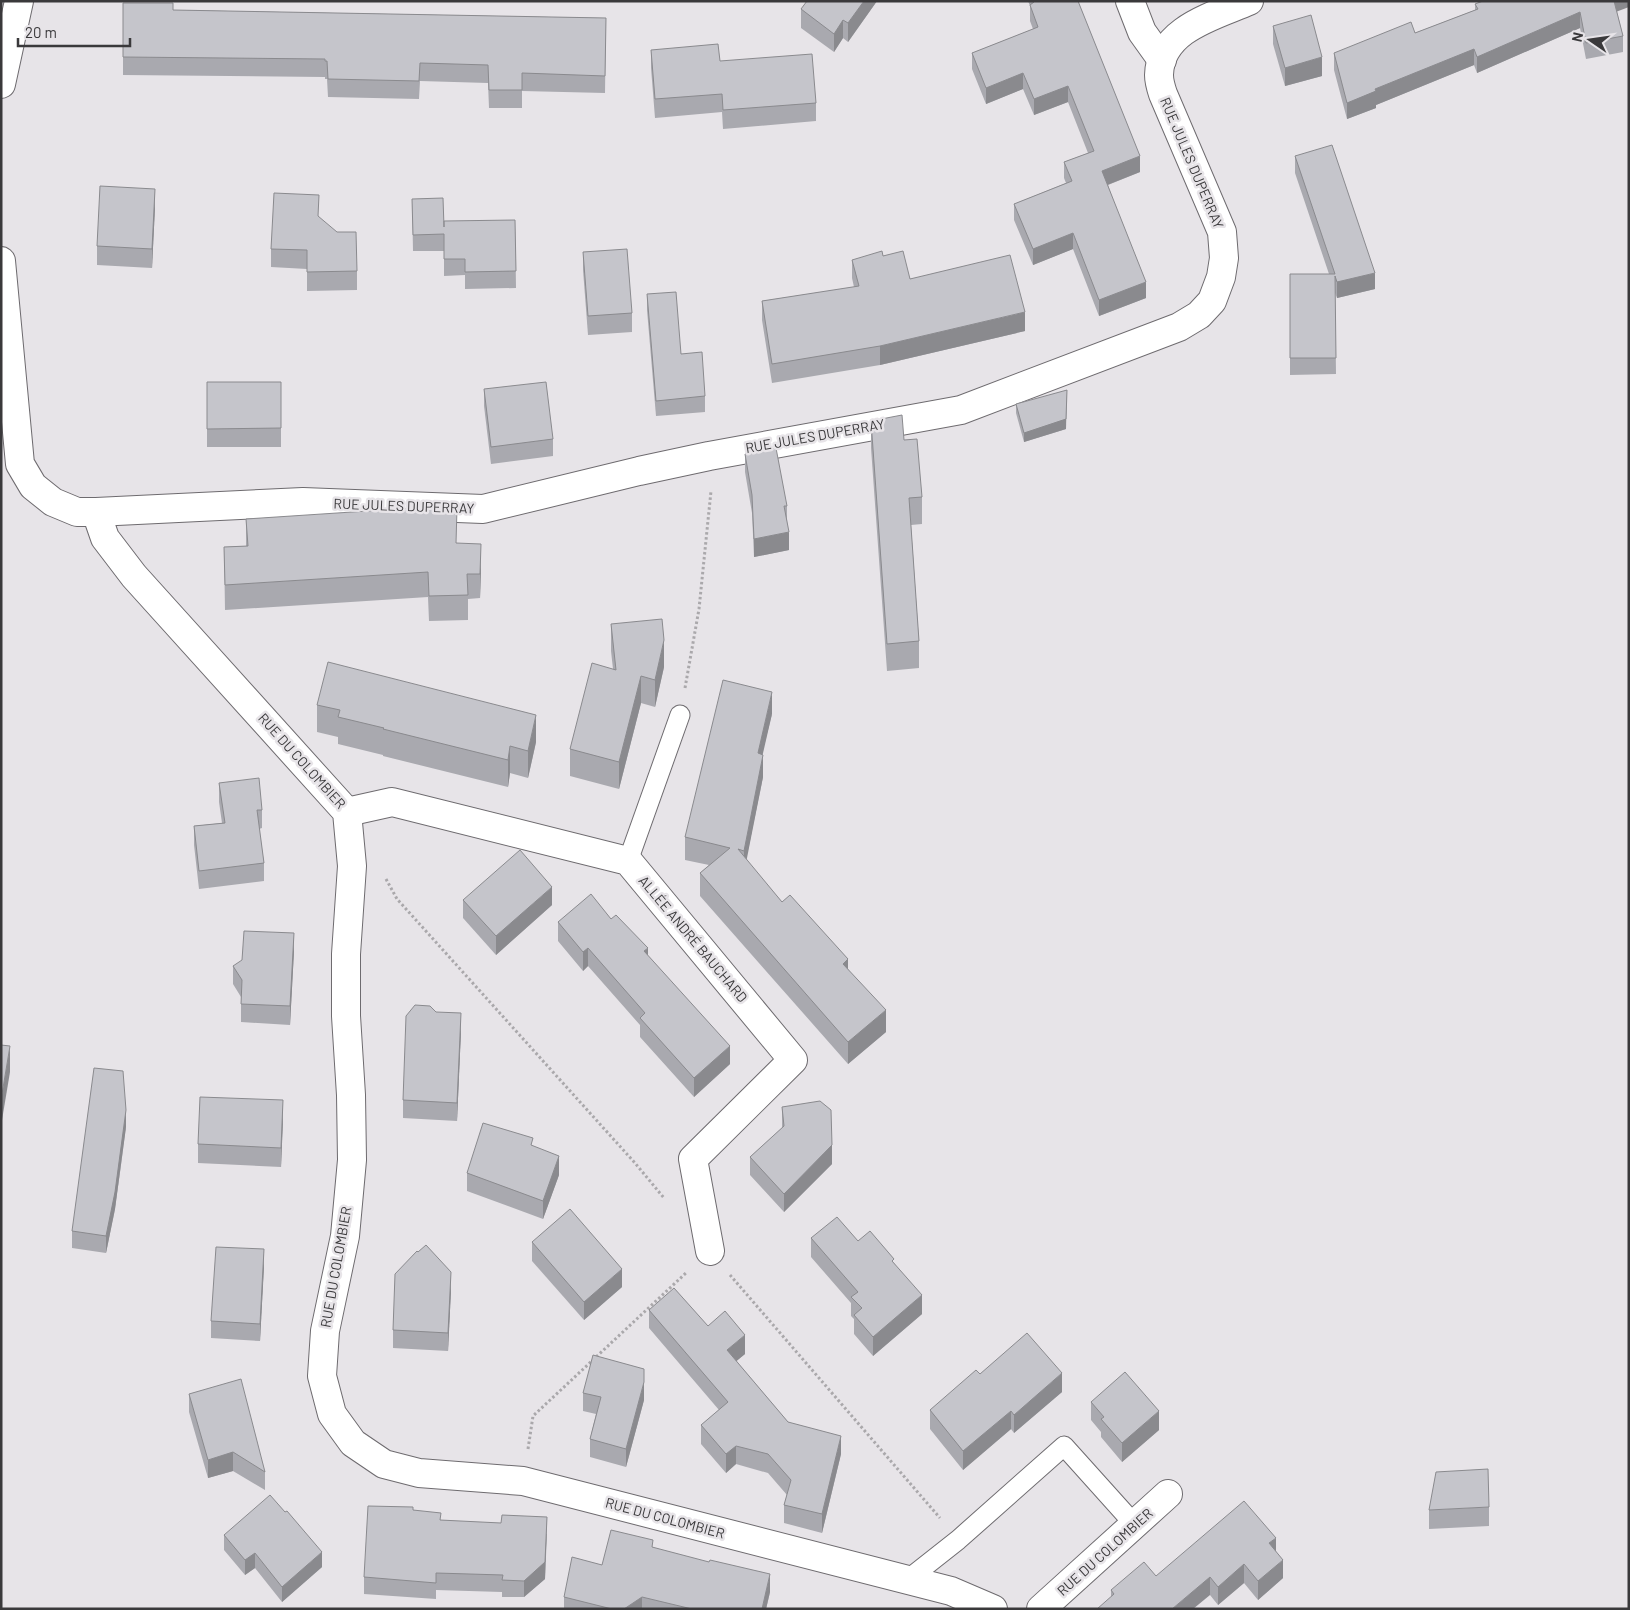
<svg xmlns="http://www.w3.org/2000/svg" width="1630" height="1610" font-family="Barlow,sans-serif">
<style>
.lines{fill:none;stroke-linecap:round;stroke-linejoin:round}
.service-casing{stroke:#6e6b6f;stroke-width:21}
.minor-casing{stroke:#6e6b6f;stroke-width:30}
.path{stroke:#aaa8ab;stroke-width:3;stroke-dasharray:2.5 2.5;stroke-linecap:butt}
.service{stroke:#fff;stroke-width:19}
.minor{stroke:#fff;stroke-width:28}
.wall{fill:#a9a9af}
.shaded-wall{fill:#8a8a8e}
.building{fill:#c5c5cb;stroke:#8a8a8e}
.labels{text-anchor:middle;stroke-width:5;stroke-linejoin:round;paint-order:stroke}
.street-label{font-size:14px;fill:#3a393b;stroke:#e7e4e8}
</style>
<rect width="100%" height="100%" fill="#e7e4e8"/>
<g class="lines">
<defs>
<g id="service">
<polyline points="628,861 680,715"/>
<polyline points="906,1581 958,1540 1064,1446 1135,1525"/>
</g>
<g id="minor">
<polyline points="1130,1 1142,32 1162,60"/>
<polyline points="1,84 19,1"/>
<path d="M1,261L20,464L33,486L53,502L77,512H96L303,502L483,509L639,471L709,456L961,410L1179,327L1199,315L1212,301L1221,277L1224,258L1222,232L1163,94C1161,88 1159,82 1159,75C1160,29 1214,16 1249,1"/>
<polyline points="96,512 105,538 134,576 347,812 352,866 346,954 346,1016 351,1095 352,1160 345,1236 325,1331 322,1376 332,1414 353,1443 384,1464 419,1473 523,1481 951,1591 993,1609"/>
<polyline points="347,812 392,802 628,861 793,1060 693,1159 710,1251"/>
<polyline points="1041,1609 1168,1494"/>
</g>
</defs>
<use href="#service" class="service-casing"/>
<use href="#minor" class="minor-casing"/>
<g class="path">
<polyline points="685,688 699,609 711,491"/>
<polyline points="386,879 397,899 635,1163 664,1198"/>
<polyline points="730,1275 940,1518"/>
<polyline points="528,1449 533,1416 687,1272"/>
</g>
<use href="#service" class="service"/>
<use href="#minor" class="minor"/>
</g>
<g class="wall">
<polygon points="877,1 848,42 843,38 834,52 801,28 801,9"/>
<polygon points="1028,1 1078,1 1140,172 1108,185 1146,298 1099,316 1073,249 1033,265 1014,220 1014,204 1066,183 1064,178 1064,162 1088,153 1068,102 1034,115 1023,89 986,104 972,69 972,53 1033,29 1030,21 1030,6"/>
<polygon points="123,3 173,10 606,18 605,93 522,91 522,108 489,108 488,83 420,81 419,99 328,97 327,79 325,79 325,77 123,75"/>
<polygon points="1475,4 1617,12 1623,36 1623,52 1586,59 1580,28 1477,73 1474,65 1376,105 1376,108 1347,119 1334,70 1334,53 1415,33 1475,10"/>
<polygon points="1273,26 1322,76 1285,86 1273,44"/>
<polygon points="651,50 720,61 816,103 816,121 723,129 722,112 655,118 651,68"/>
<polygon points="1295,156 1375,289 1337,298 1335,293 1336,374 1290,375 1290,274 1329,274 1295,173"/>
<polygon points="412,199 444,227 515,220 516,288 465,289 465,275 444,276 444,251 413,251"/>
<polygon points="155,207 152,268 97,265 97,246"/>
<polygon points="319,217 357,271 357,290 307,291 307,269 271,267 271,249"/>
<polygon points="583,252 632,313 632,332 588,335 583,270"/>
<polygon points="883,256 910,279 1025,331 880,365 772,383 762,320 762,301 854,287 852,278 852,260"/>
<polygon points="647,294 705,396 705,412 656,416 647,310"/>
<polygon points="281,382 281,447 207,447 207,429"/>
<polygon points="484,389 553,439 553,456 491,464 484,406"/>
<polygon points="1016,404 1066,429 1024,442 1016,413"/>
<polygon points="871,421 922,497 922,524 911,525 919,641 919,668 887,671 871,448"/>
<polygon points="745,454 787,506 787,520 789,550 754,557 752,513 745,472"/>
<polygon points="246,519 457,543 481,569 480,598 468,599 468,620 429,621 428,597 225,610 224,547 246,546"/>
<polygon points="611,624 664,667 655,707 641,703 619,789 570,776 570,749 613,669 611,651"/>
<polygon points="317,705 536,742 528,778 510,773 508,787 383,756 383,755 338,744 338,737 317,732"/>
<polygon points="772,714 762,754 763,777 746,860 782,902 848,969 886,1032 848,1064 700,896 700,873 709,865 685,860 685,837"/>
<polygon points="219,783 262,810 262,828 259,829 264,863 264,881 199,889 194,845 194,826 222,823 219,802"/>
<polygon points="463,900 552,905 496,955 463,918"/>
<polygon points="611,919 648,956 730,1064 694,1097 640,1037 640,1025 588,966 583,971 558,941 558,922"/>
<polygon points="294,951 290,1025 241,1022 241,997 233,984 233,966"/>
<polygon points="436,1012 461,1031 457,1121 403,1118 403,1100"/>
<polygon points="782,1107 832,1164 784,1212 750,1175 750,1157 782,1128"/>
<polygon points="283,1119 281,1167 198,1163 198,1144"/>
<polygon points="126,1127 115,1209 106,1253 72,1248 72,1231"/>
<polygon points="533,1146 559,1175 543,1219 467,1191 467,1173"/>
<polygon points="811,1238 858,1241 894,1263 922,1314 873,1356 854,1334 854,1319 851,1316 851,1303 811,1257"/>
<polygon points="532,1242 622,1287 584,1320 532,1261"/>
<polygon points="418,1252 451,1290 448,1351 393,1348 393,1330"/>
<polygon points="264,1266 260,1341 211,1338 211,1321"/>
<polygon points="649,1310 708,1326 745,1354 736,1361 788,1422 841,1454 822,1533 784,1523 784,1505 787,1495 768,1473 736,1464 726,1473 701,1444 701,1425 719,1410 649,1328"/>
<polygon points="980,1374 1062,1392 1014,1433 1011,1429 963,1470 930,1429 930,1410"/>
<polygon points="583,1393 644,1400 626,1467 590,1457 590,1439 596,1414 583,1411"/>
<polygon points="189,1394 265,1472 265,1490 233,1471 208,1478 189,1412"/>
<polygon points="1091,1402 1159,1430 1122,1462 1101,1437 1101,1432 1091,1420"/>
<polygon points="1489,1507 1489,1526 1429,1529 1429,1510"/>
<polygon points="413,1510 441,1520 547,1534 545,1579 524,1597 502,1597 502,1592 436,1590 436,1599 364,1594 364,1577"/>
<polygon points="224,1535 322,1567 282,1602 255,1568 245,1575 224,1550"/>
<polygon points="653,1548 770,1592 766,1609 564,1609 564,1597 602,1565"/>
<polygon points="1276,1551 1283,1578 1258,1600 1244,1583 1218,1605 1210,1595 1111,1597 1111,1590 1156,1576"/>
</g>
<g class="shaded-wall">
<polygon points="864,1 877,1 848,42 848,23"/>
<polygon points="1613,1 1629,1 1629,7 1613,13"/>
<polygon points="1580,12 1580,28 1477,73 1477,57"/>
<polygon points="843,20 843,38 834,52 834,34"/>
<polygon points="1474,49 1474,65 1376,105 1376,108 1347,119 1347,103 1375,89"/>
<polygon points="1322,57 1322,76 1285,86 1285,68"/>
<polygon points="1023,73 1023,89 986,104 986,88"/>
<polygon points="1068,86 1068,102 1034,115 1034,99"/>
<polygon points="1140,156 1140,172 1102,187 1102,171"/>
<polygon points="155,189 155,207 152,268 152,249"/>
<polygon points="1073,233 1073,249 1033,265 1033,249"/>
<polygon points="1375,273 1375,289 1337,298 1337,282"/>
<polygon points="1146,282 1146,298 1099,316 1099,300"/>
<polygon points="1025,312 1025,331 880,365 880,346"/>
<polygon points="1067,390 1066,429 1024,442 1024,433"/>
<polygon points="789,532 789,550 754,557 754,539"/>
<polygon points="481,544 481,569 480,598 480,574"/>
<polygon points="664,640 664,667 655,707 655,680"/>
<polygon points="641,676 641,703 619,789 619,762"/>
<polygon points="772,692 772,714 758,775 758,753"/>
<polygon points="536,715 536,742 528,778 528,751"/>
<polygon points="510,746 510,773 508,787 508,760"/>
<polygon points="763,755 763,777 744,873 744,851"/>
<polygon points="552,887 552,905 496,955 496,936"/>
<polygon points="294,933 294,951 290,1025 290,1006"/>
<polygon points="588,948 588,966 583,971 583,952"/>
<polygon points="648,948 648,967 644,951"/>
<polygon points="848,959 848,982 843,964"/>
<polygon points="886,1010 886,1032 848,1064 848,1042"/>
<polygon points="461,1013 461,1031 457,1121 457,1103"/>
<polygon points="10,1046 10,1072 1,1126 1,1100"/>
<polygon points="730,1046 730,1064 694,1097 694,1078"/>
<polygon points="283,1100 283,1119 281,1167 281,1148"/>
<polygon points="126,1110 126,1127 115,1209 106,1253 106,1236"/>
<polygon points="832,1145 832,1164 784,1212 784,1194"/>
<polygon points="559,1156 559,1175 543,1219 543,1201"/>
<polygon points="264,1249 264,1266 260,1341 260,1324"/>
<polygon points="622,1269 622,1287 584,1320 584,1302"/>
<polygon points="451,1272 451,1290 448,1351 448,1333"/>
<polygon points="922,1295 922,1314 873,1356 873,1337"/>
<polygon points="745,1335 745,1354 727,1369 727,1350"/>
<polygon points="1062,1373 1062,1392 1014,1433 1014,1415"/>
<polygon points="644,1382 644,1400 626,1467 626,1449"/>
<polygon points="1011,1411 1011,1429 963,1470 963,1451"/>
<polygon points="1159,1411 1159,1430 1122,1462 1122,1443"/>
<polygon points="841,1436 841,1454 822,1533 822,1514"/>
<polygon points="736,1446 736,1464 726,1473 726,1454"/>
<polygon points="233,1452 233,1471 208,1478 208,1460"/>
<polygon points="547,1517 545,1579 524,1597 524,1581"/>
<polygon points="1276,1538 1276,1556 1269,1543"/>
<polygon points="322,1552 322,1567 282,1602 282,1587"/>
<polygon points="255,1553 255,1568 245,1575 245,1560"/>
<polygon points="1283,1560 1283,1578 1258,1600 1258,1581"/>
<polygon points="1244,1564 1244,1583 1218,1605 1218,1587"/>
<polygon points="770,1574 770,1592 766,1609 762,1609"/>
<polygon points="1210,1577 1210,1595 1193,1609 1172,1609"/>
<polygon points="642,1597 642,1609 624,1609"/>
</g>
<g class="building">
<polygon points="807,1 864,1 848,23 843,20 834,34 801,9"/>
<polygon points="1034,1 1078,1 1140,156 1102,171 1146,282 1099,300 1073,233 1033,249 1014,204 1072,181 1064,162 1094,151 1068,86 1034,99 1023,73 986,88 972,53 1038,27 1030,5 1034,2"/>
<polygon points="1483,1 1614,1 1623,36 1586,43 1580,12 1477,57 1474,49 1375,89 1376,91 1347,103 1334,53 1411,22 1415,33 1478,9 1475,4"/>
<polygon points="123,3 173,3 173,10 606,18 605,76 522,73 522,90 489,90 488,65 420,63 419,81 328,79 327,61 325,61 325,59 123,57"/>
<polygon points="1311,15 1322,57 1285,68 1273,26"/>
<polygon points="718,44 720,61 812,54 816,103 723,110 722,94 655,99 651,50"/>
<polygon points="1332,145 1375,273 1337,282 1335,276 1336,358 1290,358 1290,274 1335,274 1295,156"/>
<polygon points="100,186 155,189 152,249 97,246"/>
<polygon points="274,193 319,195 318,216 337,232 356,232 357,271 307,272 307,250 271,249"/>
<polygon points="443,198 444,227 444,221 515,220 516,271 465,272 465,259 444,259 444,234 413,235 412,199"/>
<polygon points="627,249 632,313 588,316 583,252"/>
<polygon points="882,251 883,256 903,251 910,279 1010,255 1025,312 880,346 772,364 762,301 859,286 852,260"/>
<polygon points="676,292 681,354 702,352 705,396 656,401 647,294"/>
<polygon points="207,382 281,382 281,428 207,429"/>
<polygon points="546,382 553,439 491,447 484,389"/>
<polygon points="1067,390 1066,419 1024,433 1016,404"/>
<polygon points="902,415 904,440 917,439 922,497 909,498 919,641 887,644 871,421"/>
<polygon points="776,448 787,506 784,506 789,532 754,539 752,495 745,454"/>
<polygon points="413,508 457,508 456,543 481,544 480,574 467,574 468,595 429,596 428,572 225,585 224,547 248,546 246,519"/>
<polygon points="662,619 664,640 655,680 641,676 619,762 570,749 592,663 616,670 611,624"/>
<polygon points="328,662 536,715 528,751 510,746 508,760 383,729 384,728 338,717 340,710 317,705"/>
<polygon points="723,680 772,692 758,753 763,755 744,851 738,849 782,902 790,895 848,959 843,964 886,1010 848,1042 700,873 730,848 685,837"/>
<polygon points="259,778 262,810 257,810 264,863 199,871 194,826 225,823 219,783"/>
<polygon points="520,850 552,887 496,936 463,900"/>
<polygon points="591,894 611,919 616,915 648,948 644,951 730,1046 694,1078 640,1018 645,1013 588,948 583,952 558,922"/>
<polygon points="244,931 294,933 290,1006 241,1004 242,980 233,966 242,960"/>
<polygon points="415,1005 430,1006 436,1012 461,1013 457,1103 403,1100 406,1016"/>
<polygon points="1,1045 10,1046 1,1100"/>
<polygon points="94,1068 123,1071 126,1110 115,1192 106,1236 72,1231"/>
<polygon points="200,1097 283,1100 281,1148 198,1144"/>
<polygon points="820,1101 831,1110 832,1145 784,1194 750,1157 784,1126 782,1107"/>
<polygon points="483,1123 533,1138 531,1145 559,1156 543,1201 467,1173"/>
<polygon points="570,1209 622,1269 584,1302 532,1242"/>
<polygon points="837,1217 858,1241 870,1231 894,1259 892,1261 922,1295 873,1337 854,1315 862,1308 851,1297 858,1292 811,1238"/>
<polygon points="426,1245 451,1272 448,1333 393,1330 395,1274 417,1251 418,1252"/>
<polygon points="216,1247 264,1249 260,1324 211,1321"/>
<polygon points="674,1288 708,1326 725,1311 745,1335 727,1350 788,1422 841,1436 822,1514 784,1505 791,1480 768,1454 736,1446 726,1454 701,1425 728,1402 649,1310"/>
<polygon points="1027,1333 1062,1373 1014,1415 1011,1411 963,1451 930,1410 976,1370 980,1374"/>
<polygon points="593,1355 644,1369 644,1382 626,1449 590,1439 601,1397 583,1393"/>
<polygon points="1125,1372 1159,1411 1122,1443 1101,1419 1104,1417 1091,1402"/>
<polygon points="241,1379 265,1472 233,1452 208,1460 189,1394"/>
<polygon points="1488,1469 1489,1507 1429,1510 1436,1472"/>
<polygon points="270,1495 285,1512 287,1511 322,1552 282,1587 255,1553 245,1560 224,1535"/>
<polygon points="1244,1501 1276,1538 1269,1543 1283,1560 1258,1581 1244,1564 1218,1587 1210,1577 1172,1609 1097,1609 1114,1594 1111,1590 1144,1562 1156,1576"/>
<polygon points="368,1506 413,1507 413,1510 441,1513 440,1520 501,1523 502,1515 547,1517 545,1562 524,1581 502,1580 503,1575 436,1573 436,1583 364,1577"/>
<polygon points="611,1530 653,1540 652,1547 709,1562 710,1560 770,1574 762,1609 692,1609 642,1597 624,1609 612,1609 564,1597 572,1557 602,1565"/>
</g>
<g class="labels">
<g class="street-label">
<text transform="translate(1192 163) rotate(67)" y="5">RUE JULES DUPERRAY</text>
<text transform="translate(815 436) rotate(-10)" y="5">RUE JULES DUPERRAY</text>
<text transform="translate(404 506) rotate(2)" y="5">RUE JULES DUPERRAY</text>
<text transform="translate(302 761) rotate(48)" y="5">RUE DU COLOMBIER</text>
<text transform="translate(693 939) rotate(50)" y="5">ALLÉE ANDRÉ BAUCHARD</text>
<text transform="translate(336 1267) rotate(-80)" y="5">RUE DU COLOMBIER</text>
<text transform="translate(665 1518) rotate(15)" y="5">RUE DU COLOMBIER</text>
<text transform="translate(1105 1552) rotate(-42)" y="5">RUE DU COLOMBIER</text>
</g>
</g>
<rect width="1630" height="1610" fill="none" stroke="#3a393b" stroke-width="5"/>
<g transform="translate(1590 40) rotate(283)" stroke="#e7e4e8" stroke-width="4" paint-order="stroke">
<path d="M0-4L9 19L0 12L-9 19Z" fill="#3a393b"/>
<text y="-8" font-size="14" font-weight="bold" text-anchor="middle" fill="#3a393b">N</text>
</g>
<path d="M18 38v8h112v-8" fill="none" stroke="#3a393b" stroke-width="2.5"/>
<text x="25" y="38" font-size="15" fill="#3a393b" stroke="#e7e4e8" stroke-width="4" paint-order="stroke">20 m</text>
</svg>
